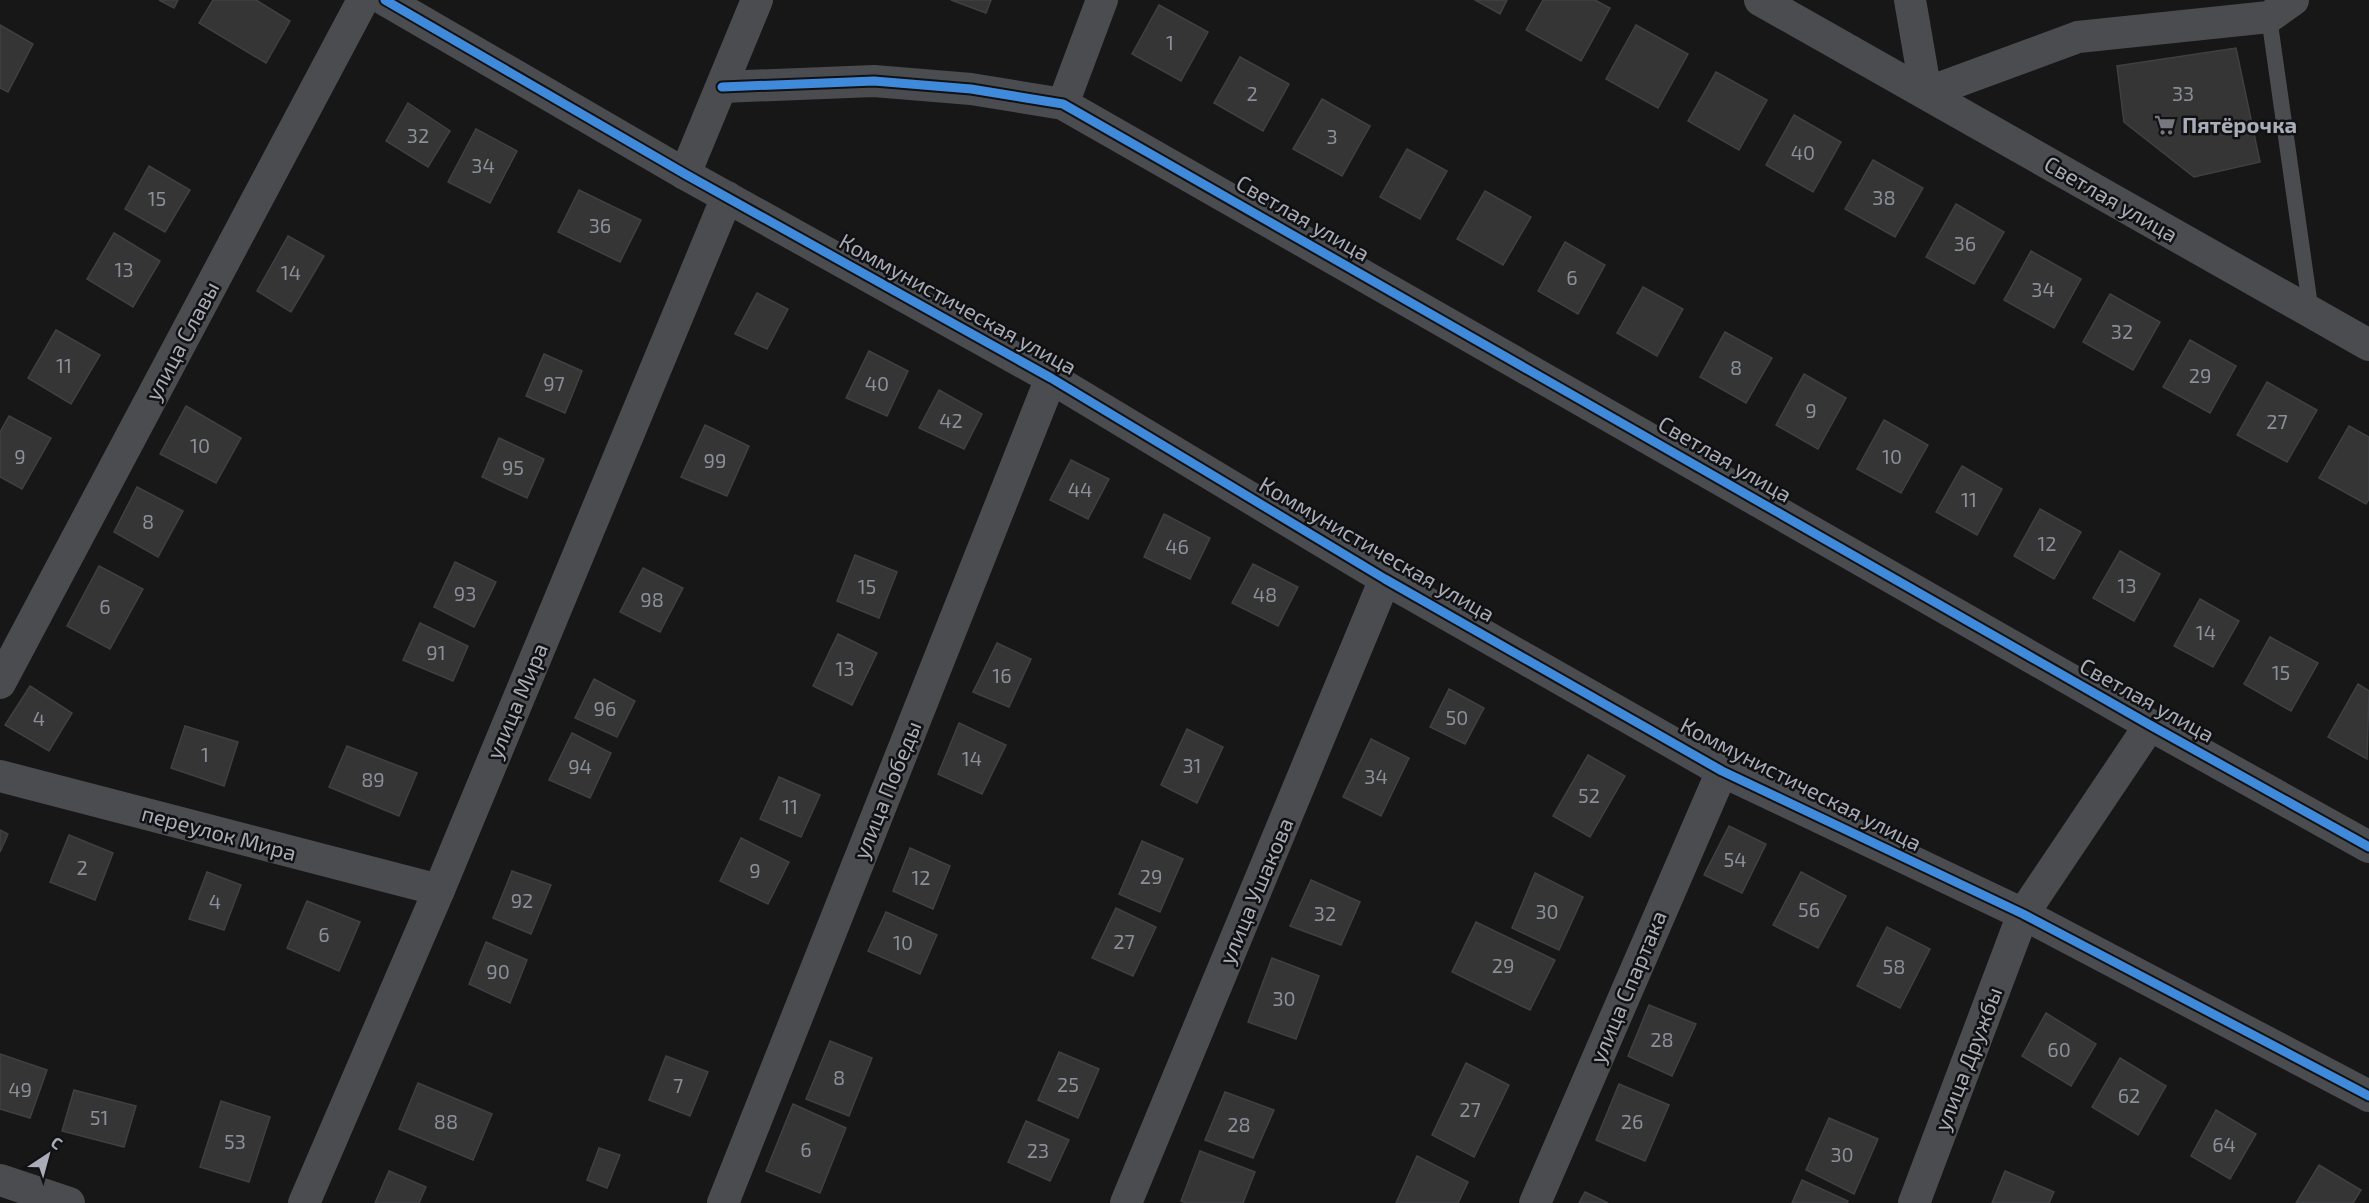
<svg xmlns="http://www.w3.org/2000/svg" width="2369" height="1203" font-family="'Exo 2',sans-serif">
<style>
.building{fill:#353536;stroke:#3f4043;stroke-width:1.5}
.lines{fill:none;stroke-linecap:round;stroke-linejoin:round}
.lane{stroke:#4b4c50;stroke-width:16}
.street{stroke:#4b4c50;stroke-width:32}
.cycleway-casing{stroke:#111113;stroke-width:13}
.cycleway{stroke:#408adc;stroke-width:9}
.labels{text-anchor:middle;stroke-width:5;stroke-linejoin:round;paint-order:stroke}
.number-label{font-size:20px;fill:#8b8f98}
.poi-label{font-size:22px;font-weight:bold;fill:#a8adb8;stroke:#111113;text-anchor:start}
.street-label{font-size:22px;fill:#a8adb8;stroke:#111113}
</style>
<rect width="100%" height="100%" fill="#171717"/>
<g class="building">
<polygon points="159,0 178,0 174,8"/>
<polygon points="213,0 256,0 290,21 266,63 199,23"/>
<polygon points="951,0 991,0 986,13"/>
<polygon points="1475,0 1507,0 1500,14"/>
<polygon points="1543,0 1595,0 1610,8 1581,61 1526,30"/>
<polygon points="1159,5 1208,32 1181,81 1132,54"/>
<polygon points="0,25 33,44 8,92 0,88"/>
<polygon points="1636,25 1688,54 1658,108 1606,79"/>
<polygon points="2236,48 2260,162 2194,177 2124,122 2117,66"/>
<polygon points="1240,57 1289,84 1263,131 1214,103"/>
<polygon points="1716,72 1767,100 1739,150 1688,121"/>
<polygon points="1322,99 1370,126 1342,176 1293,149"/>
<polygon points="408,103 450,131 428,167 386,141"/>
<polygon points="1794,115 1841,142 1813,192 1766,165"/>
<polygon points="476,129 517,151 490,203 448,182"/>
<polygon points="1407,149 1447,171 1420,219 1380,197"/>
<polygon points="1873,160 1923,188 1895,237 1845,209"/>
<polygon points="149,166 190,190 165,232 125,209"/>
<polygon points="579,190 641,220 620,262 558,232"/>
<polygon points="1485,191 1531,217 1503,265 1457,239"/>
<polygon points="1956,204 2004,232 1974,284 1926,257"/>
<polygon points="114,233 160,261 133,307 87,279"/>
<polygon points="288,236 324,256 291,312 257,291"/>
<polygon points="1565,242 1605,265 1578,314 1538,291"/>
<polygon points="2031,251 2081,279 2054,328 2004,300"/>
<polygon points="1643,287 1683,309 1657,356 1617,333"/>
<polygon points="757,293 788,309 767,349 735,334"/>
<polygon points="2110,294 2160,322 2133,370 2083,342"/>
<polygon points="56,330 100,355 71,404 28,378"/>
<polygon points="1725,332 1772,358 1746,403 1700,377"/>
<polygon points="2190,340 2236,366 2210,413 2163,387"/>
<polygon points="869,351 908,371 887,416 846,398"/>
<polygon points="544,354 582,371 565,413 526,396"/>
<polygon points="1804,374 1846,398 1818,449 1776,425"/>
<polygon points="2267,382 2317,410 2287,462 2237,435"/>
<polygon points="939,390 982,414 964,449 919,428"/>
<polygon points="186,406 241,438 216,483 160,454"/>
<polygon points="9,416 51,438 22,489 0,477 0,432"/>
<polygon points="1884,420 1928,445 1901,493 1857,469"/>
<polygon points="705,425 749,446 727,496 681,477"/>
<polygon points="2349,426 2369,437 2369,499 2366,504 2319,478"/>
<polygon points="499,438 544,459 527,498 482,477"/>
<polygon points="1071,460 1109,479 1088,519 1050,500"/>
<polygon points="1962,466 2002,489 1977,535 1936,512"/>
<polygon points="137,487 183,511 158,557 114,532"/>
<polygon points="2040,509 2081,532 2054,579 2014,556"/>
<polygon points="1164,514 1210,538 1190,579 1144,557"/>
<polygon points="2120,551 2160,574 2134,621 2093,598"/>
<polygon points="855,555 897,572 879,618 837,601"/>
<polygon points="455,562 496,582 474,627 434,607"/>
<polygon points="1253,564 1298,587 1278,626 1232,603"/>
<polygon points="99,566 143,589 110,649 67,626"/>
<polygon points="643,568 683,588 660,632 620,612"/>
<polygon points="2200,599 2239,621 2213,667 2174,646"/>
<polygon points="420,623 468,646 453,681 403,660"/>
<polygon points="838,634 877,653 852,705 813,686"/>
<polygon points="2270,637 2318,663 2291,711 2244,684"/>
<polygon points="997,643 1031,659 1009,707 973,692"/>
<polygon points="594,679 635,701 617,737 575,718"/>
<polygon points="2358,684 2369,691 2367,759 2328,737"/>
<polygon points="30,686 72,713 49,751 5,725"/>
<polygon points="1449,689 1484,708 1465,744 1430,727"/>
<polygon points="959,723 1006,745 982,794 938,774"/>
<polygon points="185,726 238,742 224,786 171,768"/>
<polygon points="1187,729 1223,747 1197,803 1161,785"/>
<polygon points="572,733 611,753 590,798 549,780"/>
<polygon points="1371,739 1409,758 1381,816 1343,797"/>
<polygon points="347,746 417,773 399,816 329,787"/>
<polygon points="1588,755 1625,776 1590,837 1553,816"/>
<polygon points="779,777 820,795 801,837 760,819"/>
<polygon points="1729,826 1766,844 1742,893 1704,875"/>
<polygon points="0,830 8,834 0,852"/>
<polygon points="69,835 113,853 95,900 50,882"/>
<polygon points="741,838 789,862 768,904 720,881"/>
<polygon points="1142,841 1183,859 1160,912 1119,894"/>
<polygon points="910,848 950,866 933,909 893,891"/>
<polygon points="512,871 551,885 531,934 493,918"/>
<polygon points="207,872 241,885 224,930 189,919"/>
<polygon points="1801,872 1846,896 1818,948 1773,925"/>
<polygon points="1535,873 1583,897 1559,950 1512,928"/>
<polygon points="1311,880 1360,902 1341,945 1290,926"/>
<polygon points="307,901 360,922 339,971 287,948"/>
<polygon points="1116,908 1156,927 1133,976 1092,958"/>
<polygon points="886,912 937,935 920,974 868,951"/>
<polygon points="1476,922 1555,960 1530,1010 1452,972"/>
<polygon points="1887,927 1930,949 1900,1008 1857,986"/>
<polygon points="486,942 527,960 510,1003 469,984"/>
<polygon points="1272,958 1319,976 1296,1039 1248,1022"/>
<polygon points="1649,1005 1696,1024 1672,1076 1628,1056"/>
<polygon points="2046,1013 2096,1044 2071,1086 2022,1056"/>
<polygon points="830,1041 872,1058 849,1116 806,1099"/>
<polygon points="1059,1052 1099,1069 1078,1118 1038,1100"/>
<polygon points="0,1054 47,1070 30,1118 0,1109"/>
<polygon points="666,1056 708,1072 690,1116 649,1100"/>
<polygon points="2120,1058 2166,1086 2138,1135 2092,1107"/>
<polygon points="1466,1063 1509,1085 1474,1157 1432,1135"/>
<polygon points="418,1083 492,1114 473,1160 399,1129"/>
<polygon points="1619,1084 1669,1105 1645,1161 1596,1140"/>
<polygon points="74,1090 136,1106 124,1147 62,1131"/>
<polygon points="1225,1092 1274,1110 1253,1158 1205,1140"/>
<polygon points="221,1101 270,1117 249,1182 200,1167"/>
<polygon points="793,1104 846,1128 820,1193 766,1171"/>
<polygon points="2216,1110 2256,1134 2230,1179 2191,1156"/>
<polygon points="1829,1118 1878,1139 1854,1194 1806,1170"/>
<polygon points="1026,1121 1069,1140 1050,1181 1008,1162"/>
<polygon points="599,1148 620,1155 607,1188 587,1180"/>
<polygon points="1200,1151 1255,1172 1243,1203 1186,1203 1181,1201"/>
<polygon points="1417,1156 1468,1182 1458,1203 1396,1203"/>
<polygon points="2319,1165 2361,1190 2353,1203 2296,1203"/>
<polygon points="389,1171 426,1187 419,1203 375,1203"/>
<polygon points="2005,1171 2054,1192 2049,1203 1992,1203"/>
<polygon points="1802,1180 1848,1201 1847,1203 1792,1203"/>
<polygon points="1585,1192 1608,1203 1579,1203"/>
</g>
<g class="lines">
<polyline class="lane" points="2269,17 2311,313"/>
<g class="street">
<polyline points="385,0 685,174 1051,378 1385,579 1722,771 2023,914 2369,1096"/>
<polyline points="1760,0 2369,345"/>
<polyline points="1910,0 1926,93 2078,37 2269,17 2293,0"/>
<polyline points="722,87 874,81 971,89 1063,104 2150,725 2369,847"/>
<polyline points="1063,104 1102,0"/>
<polyline points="685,174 757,0"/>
<polyline points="0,683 363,0"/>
<polyline points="0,776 439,890"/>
<polyline points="0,1180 69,1203"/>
<polyline points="304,1203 439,890 727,197"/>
<polyline points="723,1203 1051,378"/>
<polyline points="1126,1203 1385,579"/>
<polyline points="1535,1203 1722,771"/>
<polyline points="1914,1203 2023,914 2150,725"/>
</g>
<defs>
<g id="cycleway">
<polyline points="385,0 685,174 1051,378 1385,579 1722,771 2023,914 2369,1096"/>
<polyline points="722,87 874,81 971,89 1063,104 2150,725 2369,847"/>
</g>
</defs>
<use href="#cycleway" class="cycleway-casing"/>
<use href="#cycleway" class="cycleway"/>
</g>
<defs>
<symbol id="supermarket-bare" viewBox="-9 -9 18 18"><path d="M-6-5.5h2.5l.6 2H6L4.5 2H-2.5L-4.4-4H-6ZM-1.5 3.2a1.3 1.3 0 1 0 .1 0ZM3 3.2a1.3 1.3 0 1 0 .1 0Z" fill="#757880" stroke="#111113" stroke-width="2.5" paint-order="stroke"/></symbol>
</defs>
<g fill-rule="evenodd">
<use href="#supermarket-bare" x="2150" y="110" width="30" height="30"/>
</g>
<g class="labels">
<g class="number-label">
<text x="1170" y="50">1</text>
<text x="1252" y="101">2</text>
<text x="2183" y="101">33</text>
<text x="418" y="143">32</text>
<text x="1332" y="144">3</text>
<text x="1803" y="160">40</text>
<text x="483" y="173">34</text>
<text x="1884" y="205">38</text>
<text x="157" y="206">15</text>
<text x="600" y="233">36</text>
<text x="1965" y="251">36</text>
<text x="124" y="277">13</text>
<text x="291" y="280">14</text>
<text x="1572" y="285">6</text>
<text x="2043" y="297">34</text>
<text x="2122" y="339">32</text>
<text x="64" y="373">11</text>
<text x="1736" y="375">8</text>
<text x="2200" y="383">29</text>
<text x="554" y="391">97</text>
<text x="877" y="391">40</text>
<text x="1811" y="418">9</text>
<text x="951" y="428">42</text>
<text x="2277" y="429">27</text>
<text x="200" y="453">10</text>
<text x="20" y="464">9</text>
<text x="1892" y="464">10</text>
<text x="715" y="468">99</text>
<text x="513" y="475">95</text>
<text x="1080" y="497">44</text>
<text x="1969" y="507">11</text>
<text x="148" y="529">8</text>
<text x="2047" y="551">12</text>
<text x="1177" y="554">46</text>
<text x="2127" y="593">13</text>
<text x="867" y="594">15</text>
<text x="465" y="601">93</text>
<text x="1265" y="602">48</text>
<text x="652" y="607">98</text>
<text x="105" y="614">6</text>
<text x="2206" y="640">14</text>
<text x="436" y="660">91</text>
<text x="845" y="676">13</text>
<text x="2281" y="680">15</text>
<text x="1002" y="683">16</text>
<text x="605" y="716">96</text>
<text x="1457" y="725">50</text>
<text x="39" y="726">4</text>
<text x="205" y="762">1</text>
<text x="972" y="766">14</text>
<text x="1192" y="773">31</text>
<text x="580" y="774">94</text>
<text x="1376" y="784">34</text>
<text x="373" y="787">89</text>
<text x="1589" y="803">52</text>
<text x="790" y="814">11</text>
<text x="1735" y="867">54</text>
<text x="82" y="875">2</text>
<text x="755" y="878">9</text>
<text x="1151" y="884">29</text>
<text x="921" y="885">12</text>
<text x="522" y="908">92</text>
<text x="215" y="909">4</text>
<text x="1809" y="917">56</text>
<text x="1547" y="919">30</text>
<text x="1325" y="921">32</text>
<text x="324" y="942">6</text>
<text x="1124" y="949">27</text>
<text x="903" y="950">10</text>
<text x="1503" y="973">29</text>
<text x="1894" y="974">58</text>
<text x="498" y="979">90</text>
<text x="1284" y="1006">30</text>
<text x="1662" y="1047">28</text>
<text x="2059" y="1057">60</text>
<text x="839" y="1085">8</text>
<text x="1068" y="1092">25</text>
<text x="678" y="1093">7</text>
<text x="20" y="1097">49</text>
<text x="2129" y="1103">62</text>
<text x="1470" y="1117">27</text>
<text x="99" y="1125">51</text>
<text x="446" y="1129">88</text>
<text x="1632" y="1129">26</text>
<text x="1239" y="1132">28</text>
<text x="235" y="1149">53</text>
<text x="2224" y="1152">64</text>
<text x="806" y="1157">6</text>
<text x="1038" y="1158">23</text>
<text x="1842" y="1162">30</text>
</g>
<g class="poi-label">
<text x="2182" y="133">Пятёрочка</text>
</g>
<g class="street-label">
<text transform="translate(2111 199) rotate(30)" y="8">Светлая улица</text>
<text transform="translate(1303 218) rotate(30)" y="8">Светлая улица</text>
<text transform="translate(958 304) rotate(29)" y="8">Коммунистическая улица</text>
<text transform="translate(182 341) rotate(-62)" y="8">улица Славы</text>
<text transform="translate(1725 459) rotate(30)" y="8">Светлая улица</text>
<text transform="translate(1377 549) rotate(30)" y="8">Коммунистическая улица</text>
<text transform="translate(2147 700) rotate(29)" y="8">Светлая улица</text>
<text transform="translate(517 701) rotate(-67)" y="8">улица Мира</text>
<text transform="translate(1801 784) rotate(27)" y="8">Коммунистическая улица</text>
<text transform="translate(887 790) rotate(-68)" y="8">улица Победы</text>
<text transform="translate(219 833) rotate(15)" y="8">переулок Мира</text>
<text transform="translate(1256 891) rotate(-67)" y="8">улица Ушакова</text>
<text transform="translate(1628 987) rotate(-67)" y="8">улица Спартака</text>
<text transform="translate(1968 1059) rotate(-69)" y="8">улица Дружбы</text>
</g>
</g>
<g transform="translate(48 1155) rotate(36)" stroke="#111113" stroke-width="4.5" paint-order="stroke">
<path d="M0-4.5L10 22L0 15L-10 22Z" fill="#a8adb8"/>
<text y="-9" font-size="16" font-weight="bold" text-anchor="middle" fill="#a8adb8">С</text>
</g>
</svg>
